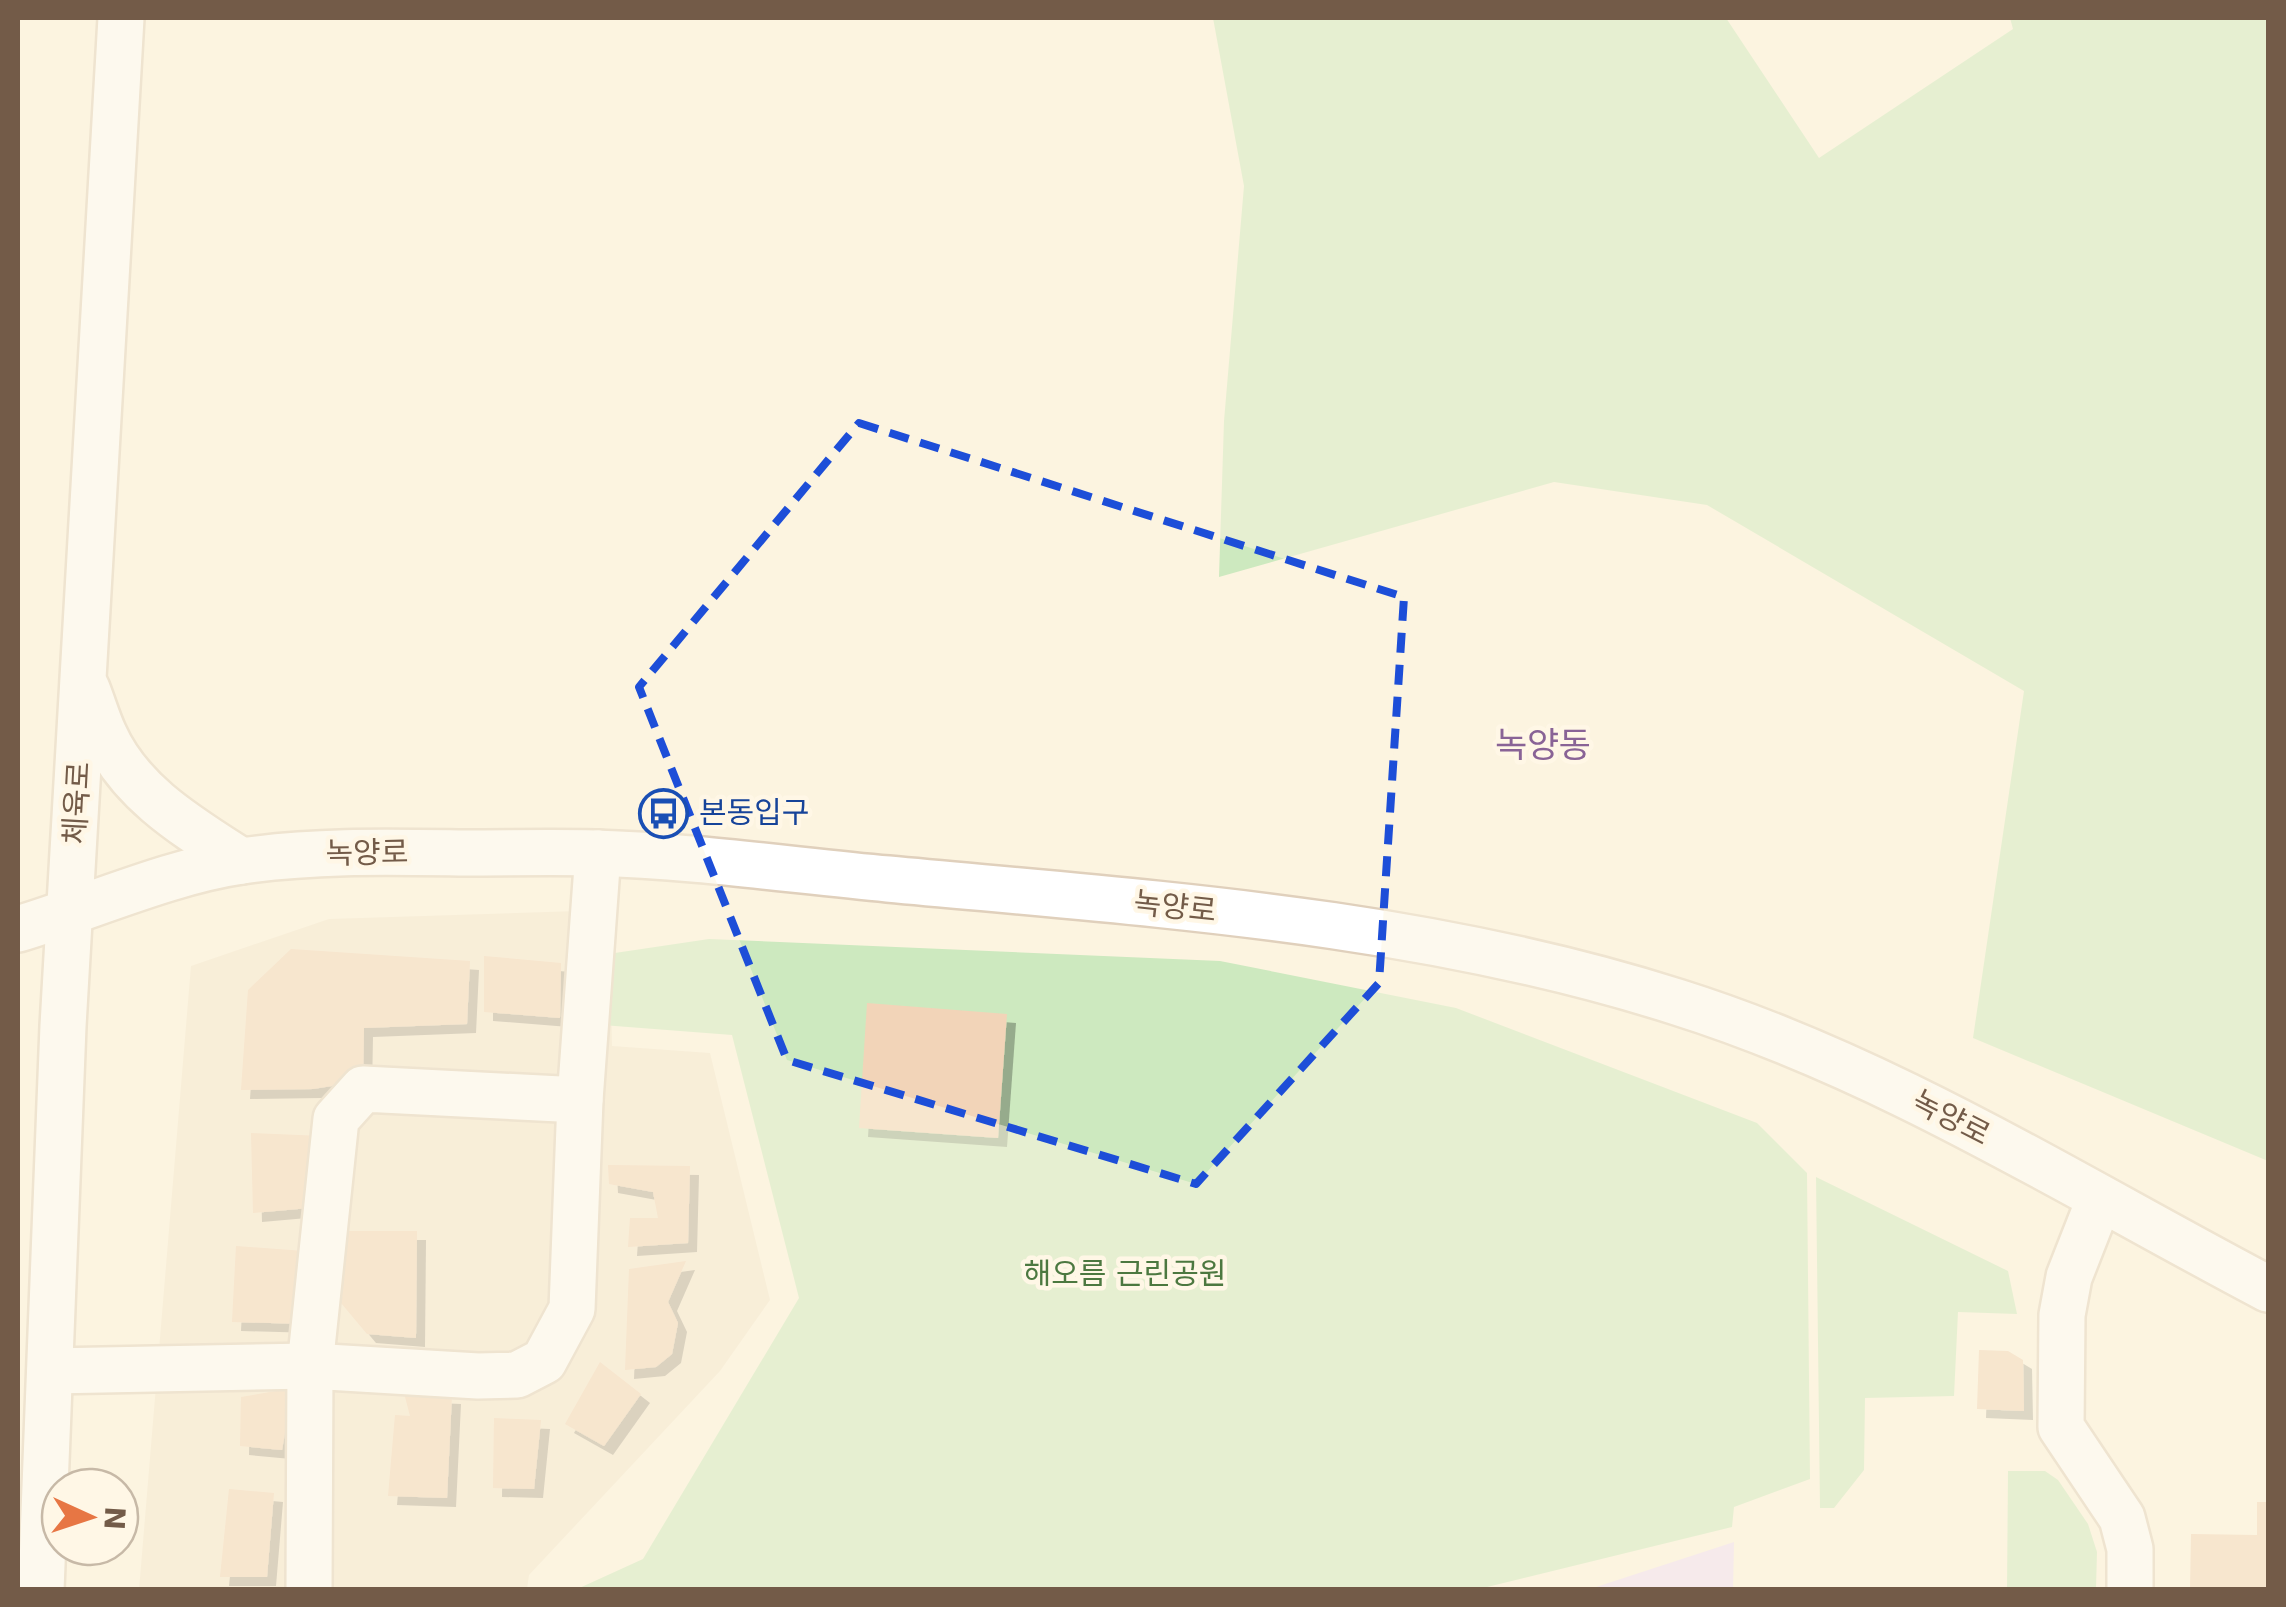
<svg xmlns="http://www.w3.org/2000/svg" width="2286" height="1607" font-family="'DejaVu Sans','Noto Sans KR',sans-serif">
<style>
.residential{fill:#f4e6cf}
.education{fill:#f0ddf8}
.green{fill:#cde9bf}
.building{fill:#f2d4b8;filter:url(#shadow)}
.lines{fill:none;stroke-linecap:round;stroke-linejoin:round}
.minor-casing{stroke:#e0d0bc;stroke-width:50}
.minor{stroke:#fff;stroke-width:45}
.marked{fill:none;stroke:#1d4ed8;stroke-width:8;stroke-dasharray:20 12;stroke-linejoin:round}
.labels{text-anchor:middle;stroke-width:9;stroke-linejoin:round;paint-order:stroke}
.street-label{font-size:30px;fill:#735b48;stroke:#fff7e6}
.transit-label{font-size:30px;fill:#164399;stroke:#fff7e6;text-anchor:start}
.park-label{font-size:30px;fill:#4c7840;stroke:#fff7e6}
.quarter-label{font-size:35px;fill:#896396;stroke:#fff7e6}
</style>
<defs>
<filter id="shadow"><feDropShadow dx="9" dy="9" stdDeviation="0" flood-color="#0004"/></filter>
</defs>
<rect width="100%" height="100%" fill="#fcf4e0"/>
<polygon class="residential" points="609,910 612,1046 710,1053 770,1300 720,1371 529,1575 527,1589 139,1590 191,966 329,919"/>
<polygon class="education" points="1734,1542 1733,1589 1590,1589"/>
<g class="green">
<polygon points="1213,18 1726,18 1819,158 2013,29 2010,18 2268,18 2268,1161 1973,1038 2024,691 1707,505 1554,482 1219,577 1224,421 1244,186"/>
<polygon points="709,939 1220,961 1456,1008 1757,1123 1807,1173 1810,1479 1734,1507 1732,1527 1479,1589 575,1590 643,1559 799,1298 732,1035 602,1025 608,954"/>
<polygon points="1816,1177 2008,1271 2017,1314 1958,1312 1954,1396 1865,1398 1864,1470 1834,1508 1820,1508"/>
<polygon points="2008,1471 2045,1471 2058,1480 2088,1524 2097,1552 2096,1589 2007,1589"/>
</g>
<g class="building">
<polygon points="291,949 470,961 467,1024 364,1028 363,1081 313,1089 241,1090 248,990"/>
<polygon points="484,956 561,963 560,1018 484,1012"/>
<polygon points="867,1003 1007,1014 998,1138 859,1128"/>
<polygon points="251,1133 322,1136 321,1207 253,1213"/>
<polygon points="608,1165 690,1166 688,1243 628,1247 630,1218 658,1218 653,1192 609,1184"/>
<polygon points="338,1231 417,1231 416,1338 367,1334 336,1297"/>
<polygon points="236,1246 304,1251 305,1324 232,1322"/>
<polygon points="686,1261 668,1302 678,1323 672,1354 656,1367 625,1370 629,1269"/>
<polygon points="1979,1350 2008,1351 2023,1360 2024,1411 1977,1409"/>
<polygon points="600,1362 641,1394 604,1446 565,1424"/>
<polygon points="293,1388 282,1450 240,1446 241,1397"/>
<polygon points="404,1393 452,1395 447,1498 388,1496 395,1415 410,1416"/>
<polygon points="494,1418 541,1420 534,1489 493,1488"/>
<polygon points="229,1489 274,1493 267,1577 220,1577"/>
<polygon points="2257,1502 2268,1502 2268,1590 2190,1590 2191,1534 2257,1535"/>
</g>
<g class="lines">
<defs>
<g id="minor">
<path d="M87,689C93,704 97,719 104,734C130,793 188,827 241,861"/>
<path d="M18,929C88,908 171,871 242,861C316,850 391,852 465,853C509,853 552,852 595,853C692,856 791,870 888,879C1154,904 1420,920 1677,1002C1887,1068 2074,1187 2268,1289"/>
<polyline points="2100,1198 2069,1277 2062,1315 2061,1427 2122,1518 2130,1549 2130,1590"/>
<polyline points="51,1371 310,1366 478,1376 517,1375 544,1361 572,1309 580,1100 598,853"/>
<polyline points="41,1590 63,1026 121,18"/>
<polyline points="309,1590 310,1366 336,1119 363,1089 580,1100"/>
</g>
</defs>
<use href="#minor" class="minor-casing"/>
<use href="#minor" class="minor"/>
</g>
<path d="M0 0H2286V1607H0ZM859,423L1404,597L1379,983L1196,1184L787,1060L639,687Z" fill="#fcf4e0" fill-opacity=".55" fill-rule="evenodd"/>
<path class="marked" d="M859,423L1404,597L1379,983L1196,1184L787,1060L639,687Z"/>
<defs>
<symbol id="bus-ring" viewBox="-11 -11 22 22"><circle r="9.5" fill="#fff7e6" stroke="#1a4fb4" stroke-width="1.5"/><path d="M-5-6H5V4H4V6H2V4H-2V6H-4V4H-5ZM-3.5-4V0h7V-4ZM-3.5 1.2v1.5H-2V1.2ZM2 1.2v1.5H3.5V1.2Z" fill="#1a4fb4"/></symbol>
</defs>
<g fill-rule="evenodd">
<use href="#bus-ring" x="636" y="786" width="55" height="55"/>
</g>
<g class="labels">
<g class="street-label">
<text transform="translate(77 803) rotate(-87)" y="10">체육로</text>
<text transform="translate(367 853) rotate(-1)" y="10">녹양로</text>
<text transform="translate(1175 907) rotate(6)" y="10">녹양로</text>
<text transform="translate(1951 1118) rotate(27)" y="10">녹양로</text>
</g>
<g class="transit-label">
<text x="699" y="823">본동입구</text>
</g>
<g class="park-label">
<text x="1125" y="1284">해오름 근린공원</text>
</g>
<g class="quarter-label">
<text x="1543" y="757">녹양동</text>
</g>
</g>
<rect width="2286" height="1607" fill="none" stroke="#735b48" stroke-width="40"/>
<g transform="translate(90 1517) rotate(93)"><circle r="48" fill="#fff7e6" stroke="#c7b9a7" stroke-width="2.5"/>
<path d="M0-8L18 38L0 25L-18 38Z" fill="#e77644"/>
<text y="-15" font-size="28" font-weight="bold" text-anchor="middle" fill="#735b48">N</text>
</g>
</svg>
